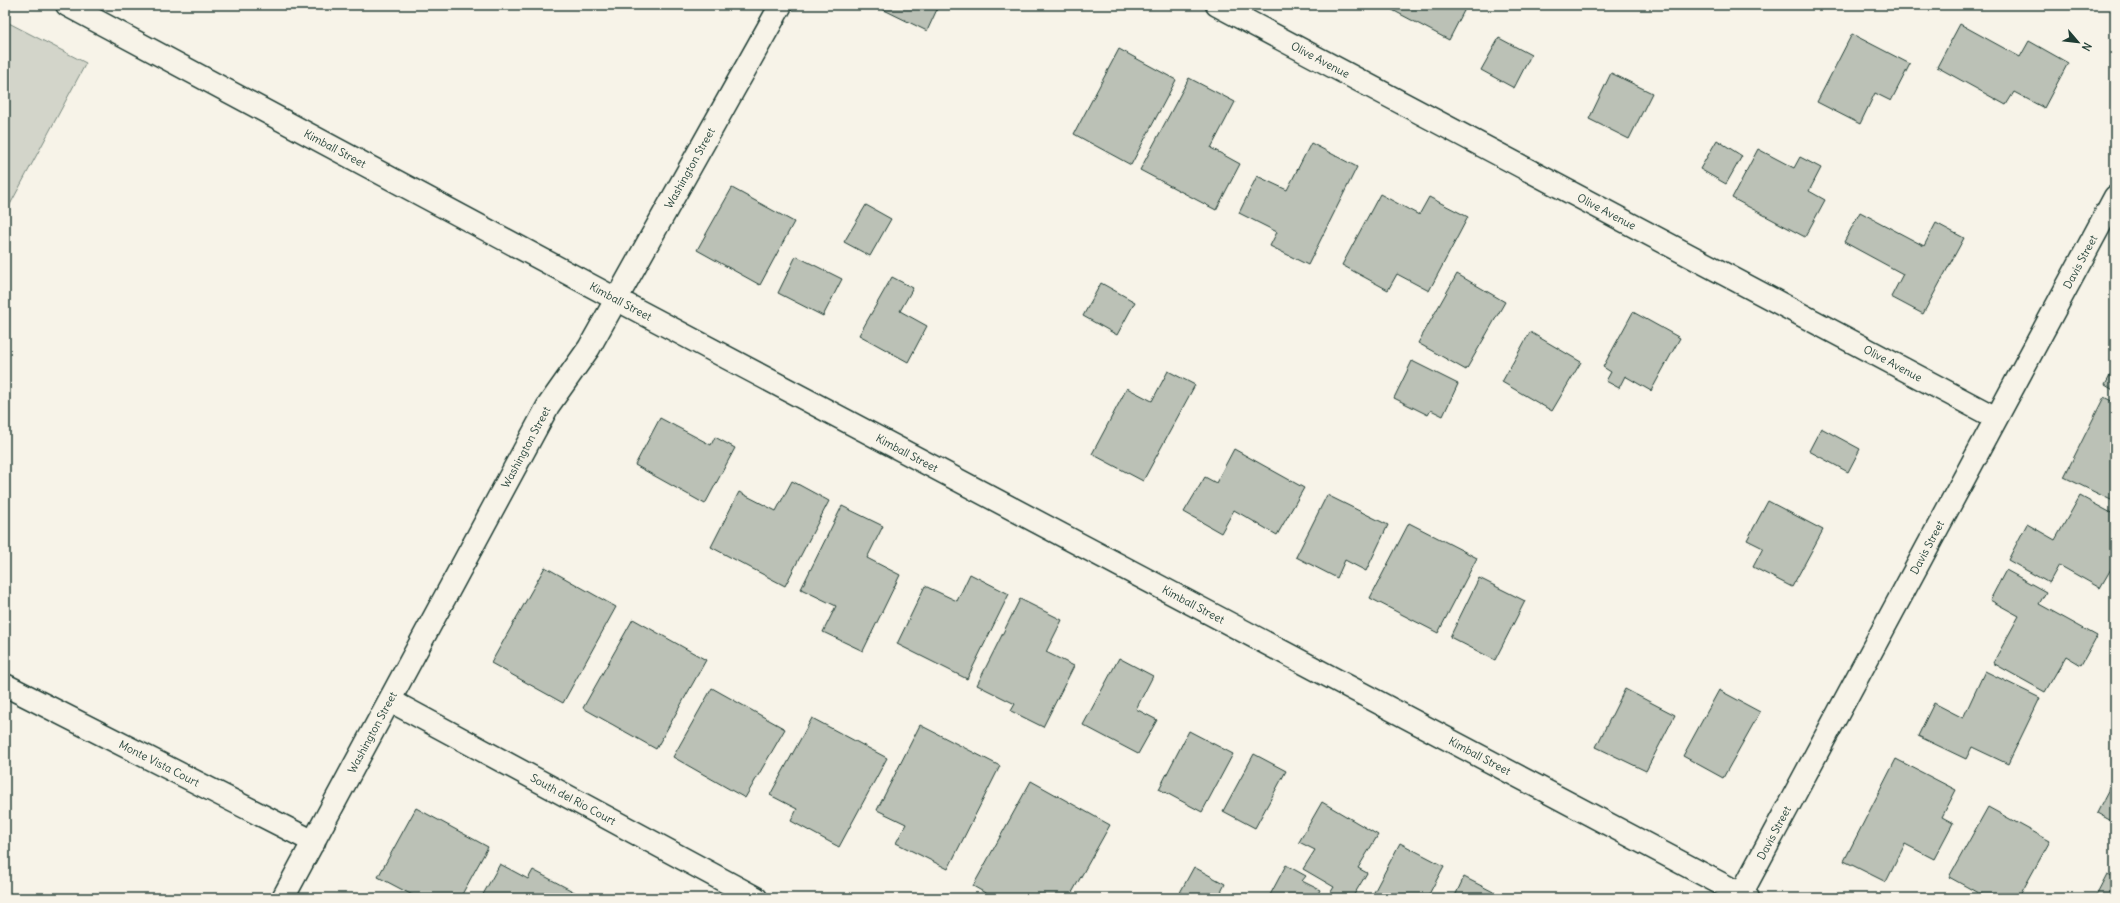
<svg xmlns="http://www.w3.org/2000/svg" width="2120" height="903" font-family="Delius,sans-serif">
<style>
.grass{fill:#d3d5ca;stroke:#79897f}
.building{fill:#bbc1b6;stroke:#1f3d34}
.lines{fill:none;stroke-linecap:round;stroke-linejoin:round}
.minor-casing{stroke:#1f3d34;stroke-width:25}
.minor{stroke:#f7f3e8;stroke-width:22}
.labels{text-anchor:middle;stroke-width:4;stroke-linejoin:round;paint-order:stroke}
.street-label{font-size:11px;fill:#1f3d34;stroke:#f7f3e8}
</style>
<rect width="100%" height="100%" fill="#f7f3e8"/>
<filter id="ink" filterUnits="userSpaceOnUse"><feTurbulence type="fractalNoise" baseFrequency=".025" numOctaves="2"/><feDisplacementMap in="SourceGraphic" scale="8" xChannelSelector="R" yChannelSelector="G"/><feConvolveMatrix kernelMatrix="1 2 1 2 8 2 1 2 1" color-interpolation-filters="sRGB"/></filter>
<g filter="url(#ink)">
<polygon class="grass" points="5,21 86,63 5,214"/>
<g class="building">
<polygon points="874,5 939,5 927,31"/>
<polygon points="1383,5 1467,5 1449,40"/>
<polygon points="1960,24 2020,57 2029,41 2068,63 2044,108 2014,92 2006,105 1937,67"/>
<polygon points="1852,34 1910,64 1891,101 1875,93 1860,124 1817,102"/>
<polygon points="1499,38 1531,55 1514,88 1481,70"/>
<polygon points="1119,49 1176,80 1131,165 1074,134"/>
<polygon points="1611,73 1652,93 1629,139 1589,119"/>
<polygon points="1189,78 1235,102 1211,148 1240,164 1216,210 1140,170"/>
<polygon points="1717,140 1742,156 1726,184 1700,169"/>
<polygon points="1311,143 1357,167 1308,265 1270,246 1277,232 1239,213 1257,176 1287,190"/>
<polygon points="1758,149 1794,168 1800,157 1821,168 1809,191 1825,200 1805,237 1732,198"/>
<polygon points="732,188 794,222 760,285 697,250"/>
<polygon points="1380,194 1419,215 1429,197 1468,217 1429,291 1397,274 1388,290 1342,265"/>
<polygon points="866,205 891,219 870,256 844,242"/>
<polygon points="1860,212 1924,246 1936,223 1964,238 1923,314 1891,297 1903,274 1844,242"/>
<polygon points="796,256 842,279 823,316 778,293"/>
<polygon points="1457,274 1505,302 1466,370 1418,343"/>
<polygon points="892,277 913,288 900,311 927,326 908,362 859,335"/>
<polygon points="1101,283 1135,302 1117,335 1083,316"/>
<polygon points="1633,312 1680,338 1651,391 1625,376 1619,388 1606,381 1611,372 1603,367"/>
<polygon points="1530,332 1581,362 1552,411 1502,382"/>
<polygon points="1412,361 1458,384 1443,416 1431,410 1428,415 1394,398"/>
<polygon points="2115,367 2115,391 2105,385"/>
<polygon points="1168,371 1195,385 1143,481 1092,454 1127,388 1152,401"/>
<polygon points="2104,397 2115,403 2115,502 2064,477"/>
<polygon points="660,418 711,445 715,437 735,448 705,504 635,465"/>
<polygon points="1821,428 1860,449 1848,472 1809,451"/>
<polygon points="1234,449 1304,488 1277,535 1234,510 1221,533 1184,512 1205,477 1216,483"/>
<polygon points="792,481 829,501 785,586 711,547 739,492 776,511"/>
<polygon points="1327,495 1388,525 1366,571 1345,560 1337,578 1296,557"/>
<polygon points="2080,496 2115,515 2115,562 2100,588 2059,565 2049,583 2008,560 2027,524 2055,540"/>
<polygon points="1768,501 1823,530 1792,587 1753,567 1763,548 1747,540"/>
<polygon points="842,506 883,526 867,558 900,575 863,651 823,632 836,606 801,589"/>
<polygon points="1409,523 1477,558 1438,633 1370,598"/>
<polygon points="545,567 616,607 563,703 491,663"/>
<polygon points="2006,570 2046,592 2039,604 2097,636 2081,665 2066,656 2045,692 1993,663 2019,616 1990,600"/>
<polygon points="970,574 1009,594 967,679 897,644 925,586 957,601"/>
<polygon points="1479,578 1525,601 1495,660 1450,637"/>
<polygon points="1020,599 1062,620 1046,652 1074,666 1043,727 1011,711 1015,704 977,685"/>
<polygon points="633,619 706,660 656,749 583,708"/>
<polygon points="1119,658 1153,676 1136,709 1157,720 1138,754 1083,725"/>
<polygon points="1985,671 2040,698 2008,764 1972,747 1966,759 1918,736 1934,703 1963,718"/>
<polygon points="712,688 785,729 745,798 673,757"/>
<polygon points="1625,689 1675,715 1646,771 1596,747"/>
<polygon points="1719,690 1760,712 1723,778 1683,756"/>
<polygon points="812,718 887,758 839,847 791,821 797,809 770,795"/>
<polygon points="920,725 1000,766 948,869 896,843 906,824 877,810"/>
<polygon points="1189,731 1233,754 1202,812 1159,789"/>
<polygon points="1254,754 1286,771 1255,828 1223,811"/>
<polygon points="1896,759 1956,790 1942,817 1953,823 1934,859 1905,844 1886,882 1844,861"/>
<polygon points="2115,778 2115,823 2097,813"/>
<polygon points="1031,781 1110,825 1069,898 994,898 973,886"/>
<polygon points="1322,802 1378,835 1358,868 1367,873 1352,898 1327,898 1334,887 1303,869 1315,850 1299,842"/>
<polygon points="1988,807 2050,841 2019,897 2021,898 1987,898 1949,877"/>
<polygon points="416,808 488,847 460,898 418,898 378,877"/>
<polygon points="1400,843 1444,866 1427,898 1371,898"/>
<polygon points="500,864 528,879 533,870 580,895 579,898 481,898"/>
<polygon points="1286,865 1306,876 1302,881 1320,890 1316,898 1275,898 1270,895"/>
<polygon points="1194,867 1225,884 1218,898 1177,898"/>
<polygon points="2107,875 2115,879 2115,898 2095,898"/>
<polygon points="1464,877 1505,898 1454,898"/>
</g>
<g class="lines">
<defs>
<g id="minor">
<path id="s1" d="M67,5L616,299L1748,898"/>
<path id="s2" d="M1217,5L1996,418"/>
<path id="s3" d="M5,685L314,842"/>
<path id="s4" d="M391,701L756,898"/>
<path id="s5" d="M283,898L548,406L589,348L781,5"/>
<path id="s6" d="M1739,898L2115,197"/>
</g>
</defs>
<use href="#minor" class="minor-casing"/>
<use href="#minor" class="minor"/>
</g>
</g>
<g class="labels">
<g class="street-label">
<text dy="4" stroke="none"><textPath href="#s2" startOffset="117">Olive Avenue</textPath></text>
<text dy="4" stroke="none"><textPath href="#s1" startOffset="304">Kimball Street</textPath></text>
<text dy="4" stroke="none"><textPath href="#s5" startOffset="836">Washington Street</textPath></text>
<text dy="4" stroke="none"><textPath href="#s2" startOffset="441">Olive Avenue</textPath></text>
<text dy="4" stroke="none"><textPath href="#s6" startOffset="722">Davis Street</textPath></text>
<text dy="4" stroke="none"><textPath href="#s1" startOffset="628">Kimball Street</textPath></text>
<text dy="4" stroke="none"><textPath href="#s2" startOffset="765">Olive Avenue</textPath></text>
<text dy="4" stroke="none"><textPath href="#s5" startOffset="512">Washington Street</textPath></text>
<text dy="4" stroke="none"><textPath href="#s1" startOffset="952">Kimball Street</textPath></text>
<text dy="4" stroke="none"><textPath href="#s6" startOffset="398">Davis Street</textPath></text>
<text dy="4" stroke="none"><textPath href="#s1" startOffset="1276">Kimball Street</textPath></text>
<text dy="4" stroke="none"><textPath href="#s5" startOffset="188">Washington Street</textPath></text>
<text dy="4" stroke="none"><textPath href="#s1" startOffset="1600">Kimball Street</textPath></text>
<text dy="4" stroke="none"><textPath href="#s3" startOffset="173">Monte Vista Court</textPath></text>
<text dy="4" stroke="none"><textPath href="#s4" startOffset="207">South del Rio Court</textPath></text>
<text dy="4" stroke="none"><textPath href="#s6" startOffset="74">Davis Street</textPath></text>
</g>
</g>
<rect width="2120" height="903" fill="none" stroke="#f7f3e8" stroke-width="20"/>
<rect x="10" y="10" width="2100" height="883" fill="none" stroke="#1f3d34" stroke-width="1.5" filter="url(#ink)"/>
<g transform="translate(2078 42) rotate(118)" stroke="#f7f3e8" stroke-width="3" paint-order="stroke">
<path d="M0-3L7 15L0 10L-7 15Z" fill="#1f3d34"/>
<text y="-6" font-size="11" font-weight="bold" text-anchor="middle" fill="#1f3d34">N</text>
</g>
</svg>
